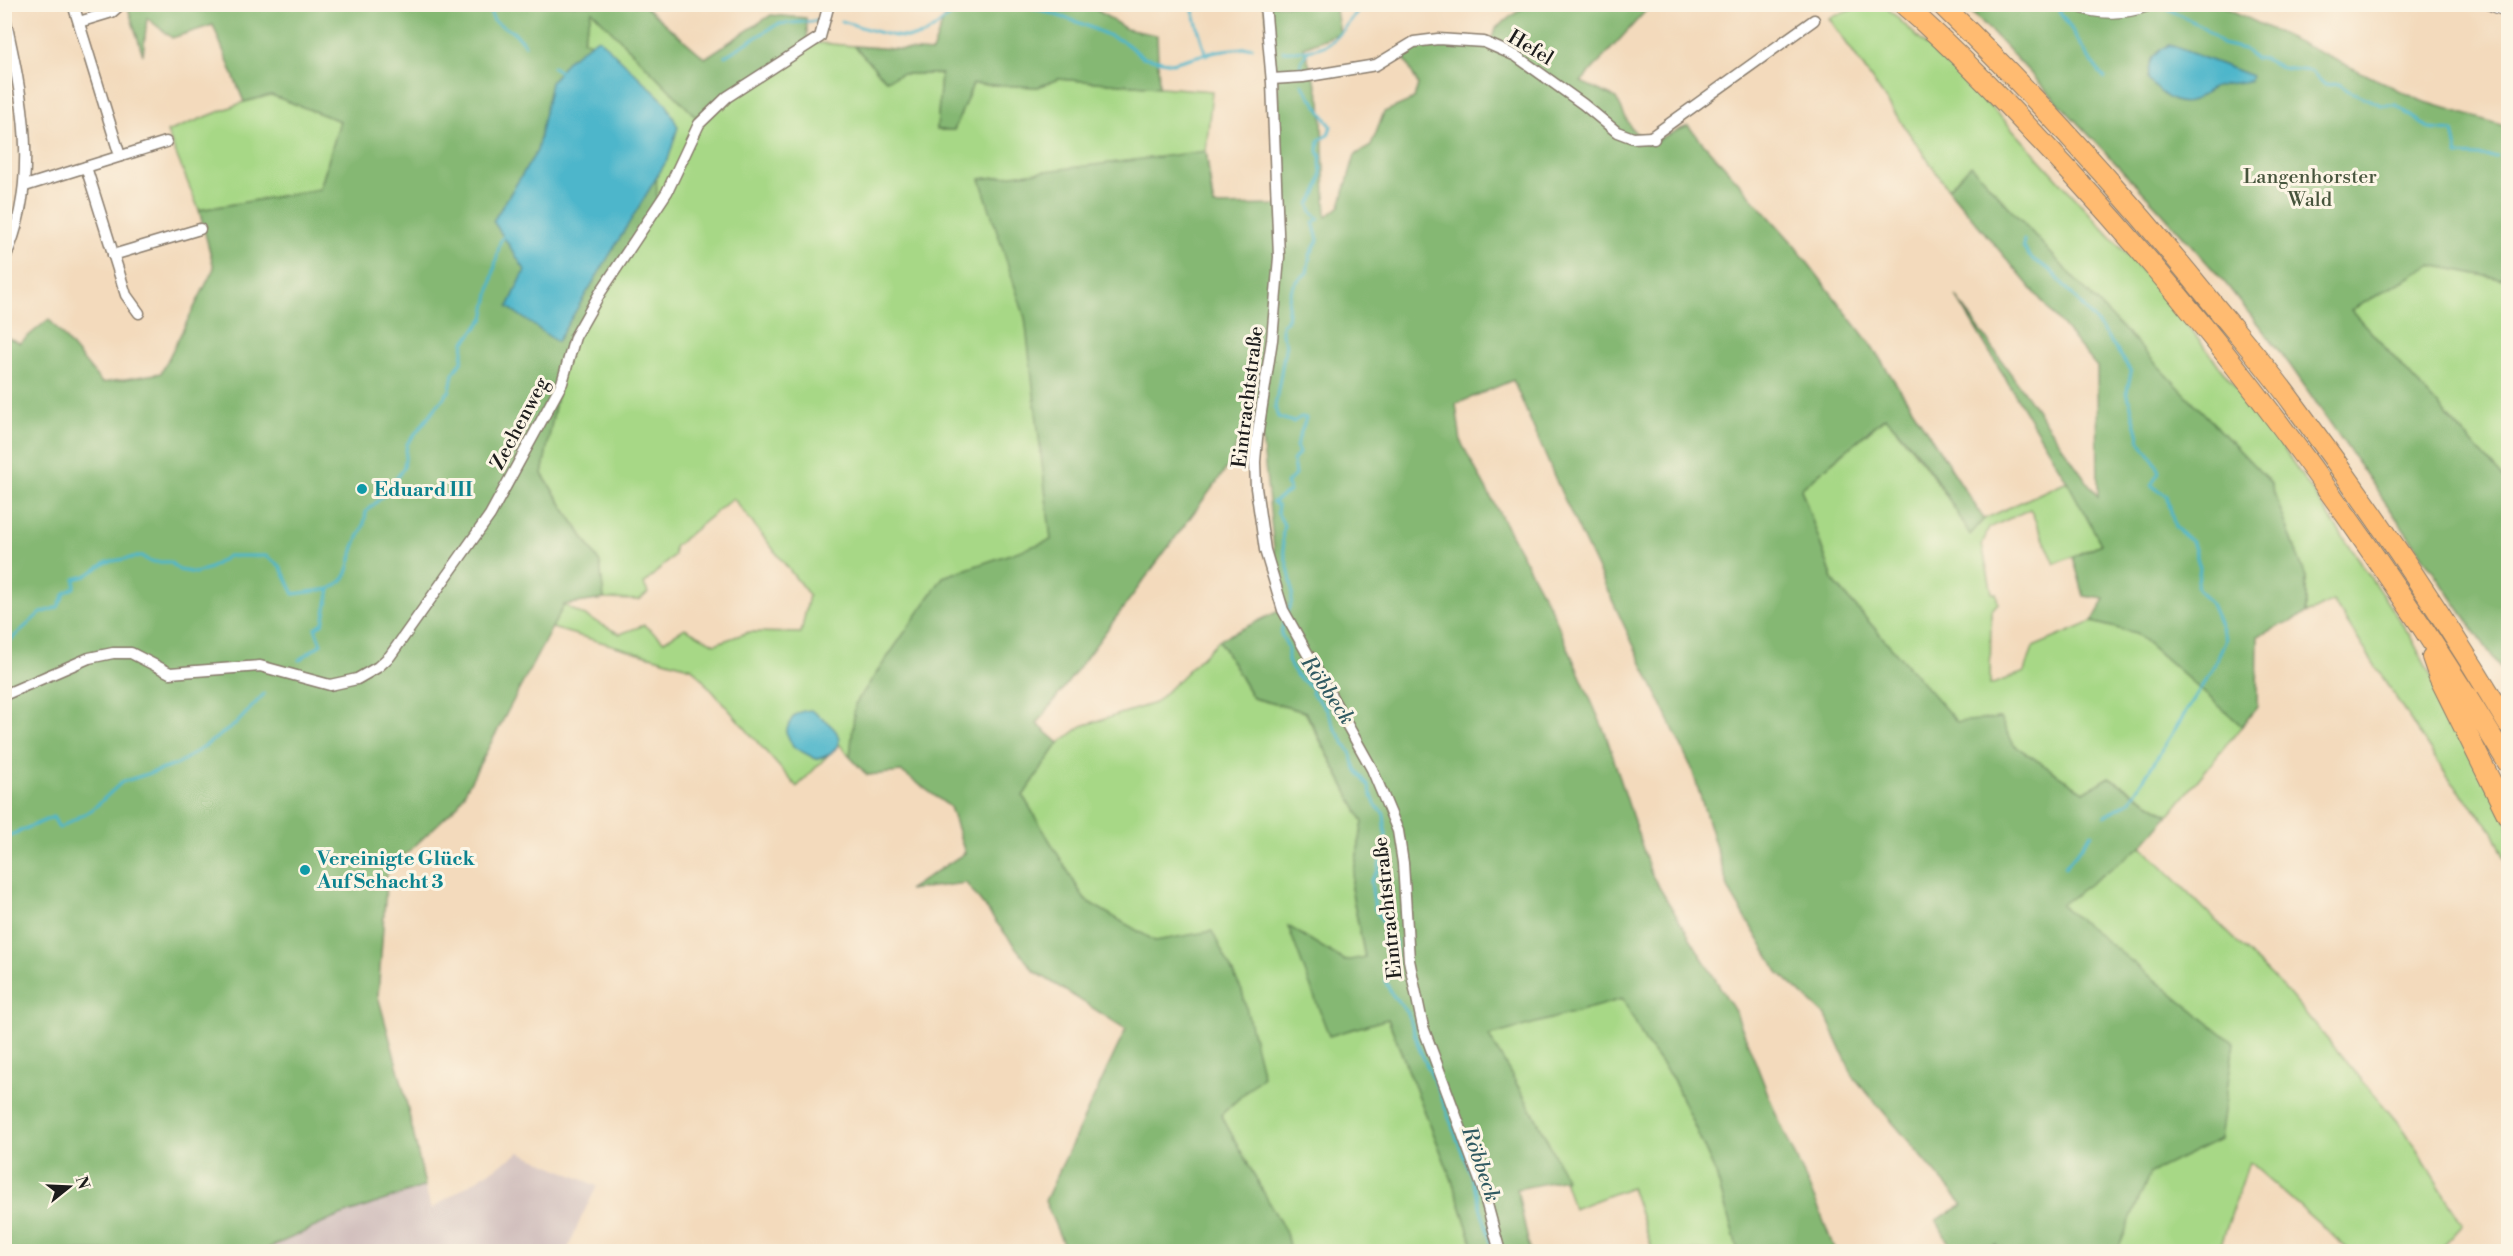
<svg xmlns="http://www.w3.org/2000/svg" width="2513" height="1256" font-family="'Libre Bodoni',serif">
<style>
.industrial{fill:#d1bfbd}
.green{fill:#a7d886;stroke:#627a51;stroke-width:1.5}
.forest{fill:#85b873;stroke:#506a48;stroke-width:1.5}
.water{fill:#4db6cb;stroke:#346974;stroke-width:1.5}
.lines{fill:none;stroke-linecap:round;stroke-linejoin:round}
.stream{stroke:#4db6cb;stroke-width:3}
.minor-casing{stroke:#887b6c;stroke-width:13}
.tertiary-casing{stroke:#887b6c;stroke-width:16}
.motorway-casing{stroke:#887b6c;stroke-width:22}
.minor{stroke:#fff;stroke-width:10}
.tertiary{stroke:#fff;stroke-width:14}
.motorway{stroke:#ffbb71;stroke-width:20}
.culture-dot{fill:#0f9aa8;stroke:#fcf5e5;stroke-width:2}
.labels{text-anchor:middle;stroke-width:6;stroke-linejoin:round;paint-order:stroke}
.street-label{font-size:20px;fill:#1c1c1c;stroke:#fcf5e5}
.park-label{font-size:20px;fill:#46543c;stroke:#fcf5e5}
.culture-label{font-size:20px;font-weight:bold;fill:#0d838f;stroke:#fcf5e5;text-anchor:start}
.water-label{font-size:21px;font-style:italic;fill:#305a62;stroke:#fcf5e5}
</style>
<rect width="100%" height="100%" fill="#fcf5e5"/>
<filter id="ink" filterUnits="userSpaceOnUse"><feTurbulence type="fractalNoise" baseFrequency=".0167" numOctaves="2"/><feDisplacementMap in="SourceGraphic" scale="12" xChannelSelector="R" yChannelSelector="G"/><feConvolveMatrix kernelMatrix="1 2 1 2 8 2 1 2 1" color-interpolation-filters="sRGB"/></filter>
<filter id="wash" filterUnits="userSpaceOnUse"><feTurbulence type="fractalNoise" baseFrequency=".008" numOctaves="4" result="noise"/><feDisplacementMap in="SourceGraphic" scale="24" xChannelSelector="R" yChannelSelector="G"/><feGaussianBlur stdDeviation="1.35" result="paint"/><feColorMatrix in="noise" values="0 0 0 0 0 0 0 0 0 0 0 0 0 0 0 0 0 1.4 0 .05"/><feComposite in="paint" operator="in"/></filter>
<g filter="url(#wash)">
<rect width="100%" height="100%" fill="#f3dabc"/>
<polygon class="industrial" points="520,1152 597,1186 581,1218 567,1251 262,1252 337,1217 425,1186 431,1209"/>
<g class="green">
<polygon points="1865,5 1884,5 2005,121 2161,292 2279,442 2410,636 2508,823 2508,866 2493,831 2447,776 2333,601 2306,614 2306,577 2066,270 1972,166 1948,189 1829,18"/>
<polygon points="592,10 698,118 808,42 854,46 886,80 901,74 941,74 937,130 954,130 973,84 1038,87 1058,79 1212,91 1206,151 1244,422 1230,464 1083,650 950,807 902,771 867,775 839,744 797,787 692,668 552,628 564,605 620,634 644,625 664,641 685,628 715,644 749,632 801,633 809,595 733,498 674,547 674,555 644,584 648,593 639,600 604,599 600,563 542,474 567,342 657,202 583,39"/>
<polygon points="271,95 340,121 320,189 199,210 167,132 244,102"/>
<polygon points="2431,265 2501,279 2502,275 2508,278 2508,483 2351,310"/>
<path d="M1886,417C1918,454 1946,492 1970,534L1984,519L2067,481L2101,544L2055,564L2030,509L1989,528L1982,545L1992,593H1996L1998,603L1991,611L1990,685L2025,672L2033,647L2092,622L2136,633L2242,726L2169,815L2109,777L2084,792L2014,745L1999,718L1957,723L1834,582L1801,489Z"/>
<polygon points="1219,640 1253,698 1305,712 1363,822 1351,888 1365,958 1345,961 1288,927 1388,1019 1452,1180 1475,1251 1290,1251 1286,1233 1221,1115 1155,942 1085,900 1022,796 1059,743 1082,726 1155,703"/>
<polygon points="2142,846 2289,994 2405,1131 2463,1225 2439,1251 2350,1251 2249,1162 2219,1251 2112,1251 2109,1248 2119,1246 2150,1172 2220,1139 2060,905"/>
<path d="M1624,998L1646,1043L1673,1079L1716,1174L1738,1251H1653L1631,1187L1573,1209C1557,1146 1521,1091 1488,1036Z"/>
</g>
<g class="forest">
<polygon points="127,5 643,5 705,58 771,15 806,18 808,42 698,119 592,11 583,39 603,51 656,158 657,202 567,342 542,474 600,563 604,599 564,605 458,805 387,872 378,996 403,1087 425,1186 337,1217 262,1251 5,1251 4,336 20,343 49,319 102,383 161,373 214,268 199,210 320,189 340,121 271,95 244,102 213,25 172,38 147,18 143,55"/>
<polygon points="959,5 1092,5 1092,7 1126,29 1157,35 1159,87 1058,79 1038,87 973,84 954,130 937,130 941,74 901,74 886,80 854,46 932,52 946,13"/>
<path d="M1264,5H1335L1340,33L1304,47L1321,101L1326,217L1340,206L1355,155L1371,146L1384,112L1414,99L1418,84L1402,54L1430,42L1488,47L1496,28L1526,5H1651L1581,82L1616,98L1631,128L1647,144L1688,126L1791,241L1871,345L1984,519L1970,535C1946,493 1920,451 1885,417L1801,489L1834,582L1957,722L2000,718L2014,745L2084,792L2109,777L2169,815L2142,846L2061,905L2234,1043L2220,1139L2150,1173L2119,1247L2076,1252H2001L1996,1245L1985,1251H1953L1936,1220L1963,1205L1853,1076L1826,1016L1778,972L1729,890L1692,769L1561,492L1513,380L1456,404L1461,442L1552,611L1606,735L1651,874L1736,1013L1776,1114L1817,1204L1835,1251H1738L1716,1174L1673,1079L1646,1043L1623,999L1489,1036L1537,1120L1566,1179L1517,1189L1530,1251H1475L1452,1180L1388,1019L1329,1036L1288,926L1345,961L1365,957L1351,888L1363,822L1306,712L1253,698L1219,640L1287,607L1278,586L1262,437L1245,422L1230,464L1037,724L1059,743L1023,796L1085,900L1155,941L1212,931L1242,991L1263,1076L1221,1115L1286,1233L1290,1251H1066L1045,1201L1126,1029L1034,971L966,883L908,890L965,853L950,807L902,772L867,775L850,757L855,704L943,577L1051,540L1025,318L980,179L1206,151L1213,206L1282,205L1277,74Z"/>
<polygon points="1962,5 2220,5 2422,101 2508,127 2508,278 2503,275 2502,279 2431,265 2351,310 2508,483 2508,679 2290,365 2226,284 2159,209 1982,22"/>
<polygon points="1971,165 2066,270 2270,482 2306,577 2306,614 2258,636 2257,707 2242,726 2136,633 2092,622 2105,599 2084,596 2073,557 2101,544 2067,481 1956,296 2098,497 2097,367 1948,189"/>
</g>
<g class="water">
<polygon points="598,38 666,103 678,127 669,157 557,342 508,307 525,270 493,221 537,151 551,82 568,60"/>
<path d="M2170,45L2252,76L2250,81C2236,83 2221,83 2209,90C2203,93 2199,98 2193,101C2174,108 2160,92 2148,80C2149,62 2152,52 2170,45Z"/>
<path d="M811,710C819,716 833,725 837,733C844,748 828,757 816,759L793,747L786,732C791,717 795,711 811,710Z"/>
</g>
<g class="lines">
<g class="stream">
<polyline points="487,4 494,21 516,34 525,45"/>
<polyline points="1023,4 1080,23 1124,42 1143,57 1172,63 1216,51 1252,47"/>
<polyline points="1191,4 1206,55"/>
<path d="M2060,4L2059,11C2076,33 2086,59 2105,78"/>
<polyline points="2167,8 2203,27 2222,44 2244,49 2254,58 2265,59 2282,68 2311,71 2325,85 2339,84 2347,90 2381,105 2396,105 2430,129 2453,131 2458,155 2497,157"/>
<path d="M841,21C863,27 901,43 923,35C937,29 950,13 964,4"/>
<path d="M1283,51C1333,52 1334,41 1363,4"/>
<polyline points="725,56 778,24 816,21"/>
<polyline points="553,67 562,73"/>
<polyline points="1300,70 1301,62 1308,51"/>
<path d="M2024,240L2023,246C2033,266 2041,260 2053,273C2081,304 2110,336 2131,372L2127,391L2140,441L2157,465L2159,473L2151,485L2167,496L2175,527L2193,543L2200,568L2197,587L2211,604L2226,639L2212,670L2130,801L2105,816"/>
<path d="M1287,613C1303,587 1276,553 1284,525L1277,512L1278,506L1273,502L1290,491L1286,484L1295,475L1293,461L1299,453L1296,446L1306,418L1301,417L1293,422L1278,417L1275,407L1286,344L1282,334V324L1287,321C1290,297 1285,289 1307,273L1310,255L1318,240L1313,222L1319,219L1312,212L1309,204C1315,198 1322,181 1321,172C1321,166 1319,163 1321,157L1318,151L1319,140L1328,135L1331,126L1302,84"/>
<polyline points="1284,619 1281,634 1288,647 1288,661 1297,676 1311,687 1312,693 1327,710 1334,727 1350,752 1356,769 1369,787 1375,804 1384,814 1386,835 1378,871 1371,881 1375,909 1395,941 1395,973 1385,980 1391,993 1408,1013 1419,1048 1439,1091 1470,1173 1494,1252"/>
<polyline points="4,646 39,614 58,607 65,593 75,587 75,579 86,576 107,562 142,556 150,562 170,562 179,570 196,573 210,568 228,556 266,556 280,566 294,594 330,589"/>
<path d="M299,660L321,644L315,628L323,623L330,589C351,579 348,566 354,547C360,531 364,530 366,512L388,491L404,467L407,444L450,390L453,374L462,361L464,343L484,318L500,242L504,236"/>
<polyline points="4,838 53,817 59,828 93,809 122,782 176,765 199,750 236,724 264,694"/>
<polyline points="2065,867 2092,834"/>
</g>
</g>
</g>
<g filter="url(#ink)">
<g class="lines">
<defs>
<g id="minor">
<polyline points="73,4 120,156"/>
<polyline points="1265,4 1272,83 1279,257 1272,340 1257,438 1255,462 1256,488 1265,550 1283,610 1372,769 1398,831 1403,863 1409,960 1423,1027 1482,1186 1500,1252"/>
<path d="M4,13C22,95 41,180 4,260"/>
<polyline points="79,22 112,12 120,5"/>
<polyline points="1272,79 1303,77 1376,65 1414,42 1438,39 1484,42 1516,56 1583,104 1617,132 1633,138 1651,137 1654,139"/>
<polyline points="1651,137 1814,20"/>
<polyline points="86,167 126,295 139,313"/>
<polyline points="25,186 166,142"/>
<polyline points="113,255 200,229"/>
<polyline points="4,695 89,658 113,653 131,653 170,673 260,666 330,685 357,679 378,667 390,656 490,515 562,383 575,337 600,293 667,192 699,124 727,97 820,37 829,4"/>
</g>
<g id="tertiary">
<path d="M2077,4C2098,14 2127,12 2148,4"/>
<polyline points="2492,4 2508,10"/>
</g>
<g id="motorway">
<path d="M1903,4C1963,56 2018,116 2072,174C2239,355 2381,554 2508,763"/>
<path d="M1941,4C2035,95 2123,193 2205,294C2235,331 2267,367 2295,406C2371,508 2443,615 2508,724"/>
<polyline points="2432,657 2439,677 2508,816"/>
</g>
</defs>
<use href="#minor" class="minor-casing"/>
<use href="#tertiary" class="tertiary-casing"/>
<use href="#motorway" class="motorway-casing"/>
<use href="#minor" class="minor"/>
<use href="#tertiary" class="tertiary"/>
<use href="#motorway" class="motorway"/>
</g>
</g>
<g class="culture-dot">
<circle cx="362" cy="489" r="6"/>
<circle cx="305" cy="870" r="6"/>
</g>
<g class="labels">
<g class="street-label">
<text transform="translate(1531 47) rotate(31)" y="7">Hefel</text>
<text transform="translate(1247 397) rotate(-83)" y="7">Eintrachtstraße</text>
<text transform="translate(519 423) rotate(-62)" y="7">Zechenweg</text>
<text transform="translate(1387 908) rotate(-96)" y="7">Eintrachtstraße</text>
</g>
<g class="park-label">
<text x="2310" y="183">Langenhorster<tspan x="2310" dy="23">Wald</tspan></text>
</g>
<g class="culture-label">
<text x="374" y="496">Eduard III</text>
<text x="317" y="865">Vereinigte Glück<tspan x="317" dy="23">Auf Schacht 3</tspan></text>
</g>
<g class="water-label">
<text transform="translate(1328 690) rotate(56)" y="7">Röbbeck</text>
<text transform="translate(1481 1164) rotate(71)" y="7">Röbbeck</text>
</g>
</g>
<rect width="2513" height="1256" fill="none" stroke="#fcf5e5" stroke-width="24"/>
<g transform="translate(69 1187) rotate(72)" stroke="#fcf5e5" stroke-width="4.5" paint-order="stroke">
<path d="M0-4.5L10 22L0 15L-10 22Z" fill="#1c1c1c"/>
<text y="-9" font-size="16" font-weight="bold" text-anchor="middle" fill="#1c1c1c">N</text>
</g>
</svg>
